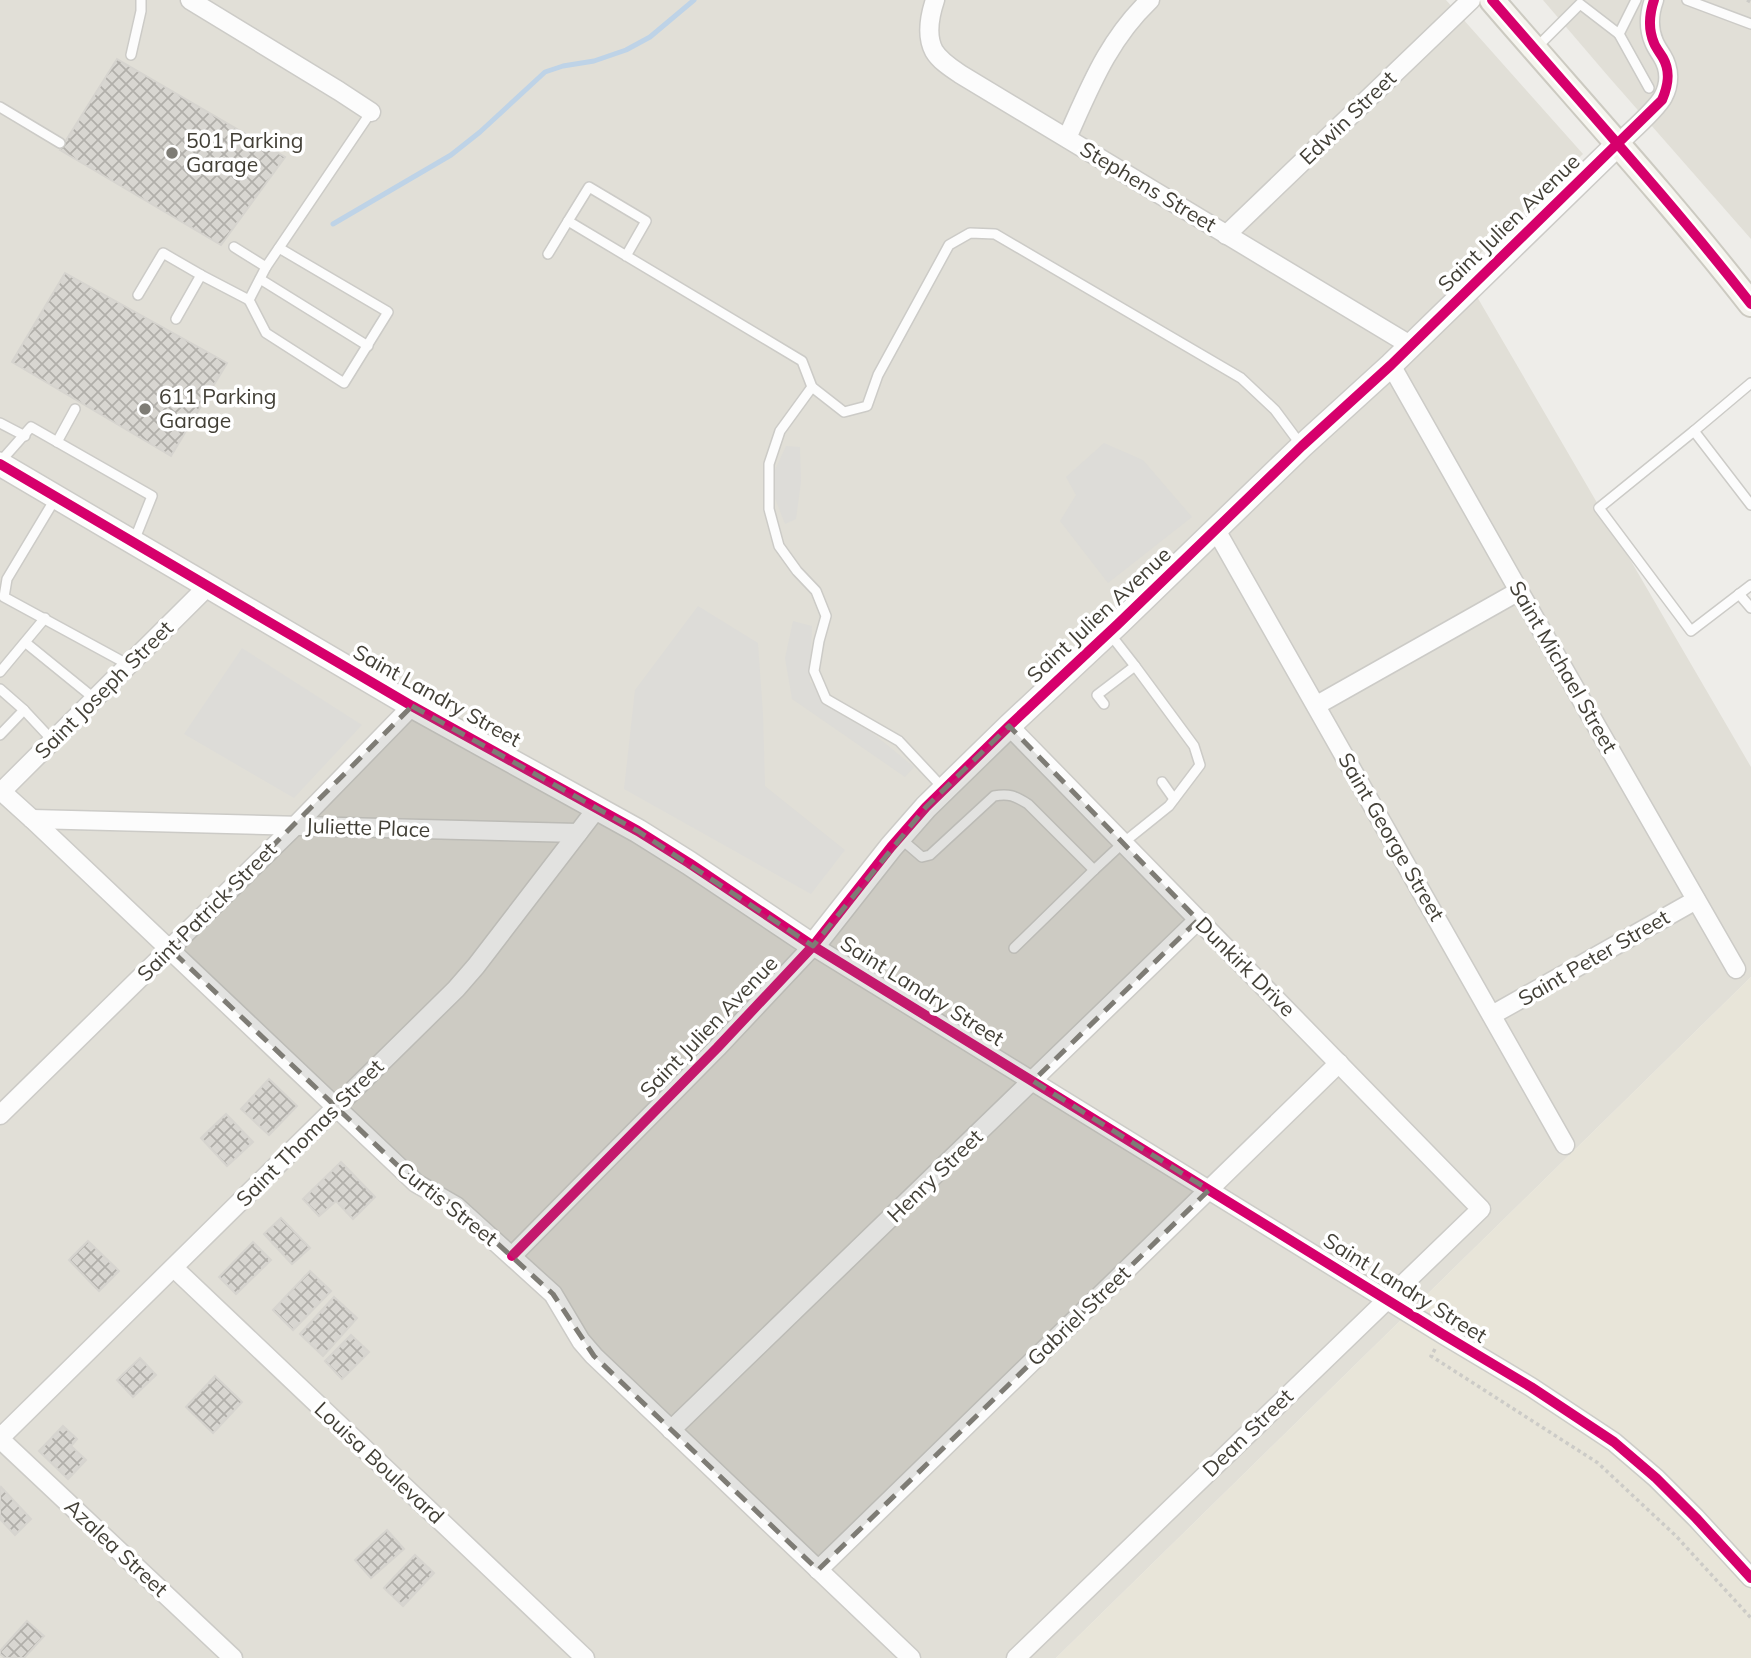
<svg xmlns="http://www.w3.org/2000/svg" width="1751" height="1658" font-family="Mulish,sans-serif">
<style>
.residential{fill:#e1dfd7}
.education{fill:#e8e5d9}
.parking{fill:#dddcd8}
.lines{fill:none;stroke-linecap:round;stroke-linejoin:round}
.stream{stroke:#bed3e7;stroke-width:5}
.building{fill:url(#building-cross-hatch);stroke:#d6d4cf;stroke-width:2}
.service-casing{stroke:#cccbc7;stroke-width:12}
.minor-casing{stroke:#cccbc7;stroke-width:21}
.tertiary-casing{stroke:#cccbc7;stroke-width:26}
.secondary-casing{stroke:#cccac1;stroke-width:28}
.path{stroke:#cccbc7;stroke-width:3.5;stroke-dasharray:3.5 3.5;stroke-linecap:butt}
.service{stroke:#fcfcfc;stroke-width:9}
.minor{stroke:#fcfcfc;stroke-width:18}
.tertiary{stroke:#fcfcfc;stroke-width:23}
.secondary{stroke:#f5f4ee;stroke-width:24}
.cycleway-casing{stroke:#fff;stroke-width:15}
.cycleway{stroke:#d6006c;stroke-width:10}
.marked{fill:#7e7c75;fill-opacity:0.2;stroke:#7e7c75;stroke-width:5;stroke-dasharray:14 9;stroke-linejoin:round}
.poi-dot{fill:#7e7c75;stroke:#fff;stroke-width:2.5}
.labels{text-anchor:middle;stroke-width:7;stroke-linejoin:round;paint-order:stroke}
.street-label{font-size:21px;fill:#423f36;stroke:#fff}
.poi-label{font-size:21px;fill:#423f36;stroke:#fff;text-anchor:start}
</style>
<defs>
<pattern id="building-cross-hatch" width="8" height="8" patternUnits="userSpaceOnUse" patternTransform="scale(1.75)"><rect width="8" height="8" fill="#d8d6d1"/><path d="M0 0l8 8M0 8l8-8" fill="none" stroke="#b1afaa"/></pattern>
</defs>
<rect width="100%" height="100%" fill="#eeede9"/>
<g class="residential">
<polygon points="0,0 1446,0 1583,154 1462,271 1751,767 1751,977 1056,1658 0,1658"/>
<polygon points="1543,0 1751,0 1751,239 1608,76"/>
</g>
<polygon class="education" points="1751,977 1751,1658 1056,1658"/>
<g class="parking">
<polygon points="1104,443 1143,460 1192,517 1108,583 1060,521 1076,495 1066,477"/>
<polygon points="786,446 800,447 801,482 796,519 785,524 769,483"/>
<polygon points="698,606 758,643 763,714 765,786 845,850 811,894 624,789 635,690"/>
<polygon points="793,621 812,626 810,682 914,767 905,777 792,699 785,658"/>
<polygon points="242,648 362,725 294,798 184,734"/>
</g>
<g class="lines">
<polyline class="stream" points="333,224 451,155 480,132 545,72 563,66 594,61 626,50 650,37 694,0"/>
</g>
<g class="building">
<polygon points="117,59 285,157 221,245 60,150"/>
<polygon points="65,273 227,363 171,456 12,362"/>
<polygon points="269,1079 297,1106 269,1135 241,1109"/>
<polygon points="226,1114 253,1142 227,1166 201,1138"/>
<polygon points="341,1162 375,1197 353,1219 336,1201 319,1216 303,1199"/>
<polygon points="281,1218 310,1248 292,1264 264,1234"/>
<polygon points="88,1241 119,1271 99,1291 69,1260"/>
<polygon points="253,1242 271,1260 236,1294 219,1277"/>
<polygon points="310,1271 331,1291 293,1330 273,1310"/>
<polygon points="334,1297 357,1318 323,1356 300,1334"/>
<polygon points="351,1335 369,1352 342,1379 325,1361"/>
<polygon points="140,1358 156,1375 133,1397 117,1380"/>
<polygon points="215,1376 242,1402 213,1433 186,1407"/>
<polygon points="63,1426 77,1439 71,1446 86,1460 68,1479 39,1451"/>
<polygon points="1,1487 31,1519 15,1535 0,1519 0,1489"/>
<polygon points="387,1530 404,1549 371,1578 355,1560"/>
<polygon points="415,1555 434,1573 403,1606 384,1588"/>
<polygon points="27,1621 44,1636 24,1658 5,1658 0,1654 0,1651"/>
</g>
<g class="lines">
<defs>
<g id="service">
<polyline points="1687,0 1751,24"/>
<polyline points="1619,34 1649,88"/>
<polyline points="1536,48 1580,4 1619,34 1636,0"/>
<polyline points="131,55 141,11 141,0"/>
<polyline points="0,107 60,143"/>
<polyline points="234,247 266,267 371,112"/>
<polyline points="548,254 568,221"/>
<polyline points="626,256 646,221 589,187 568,221 802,361 812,387 844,412 867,406 878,375 949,245 970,233 995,234 1241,378 1275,410 1301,445"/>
<polyline points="266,267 249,300 266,333 344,383 388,312 279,248"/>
<polyline points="260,279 368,346"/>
<polyline points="138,295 163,253 201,275"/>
<polyline points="176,319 201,275 249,300"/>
<polyline points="1751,383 1694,431 1751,505"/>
<polyline points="812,387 780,431 769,464 769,509 779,546 797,571 816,591 826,616 819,641 814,671 826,699 899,741 943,788"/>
<polyline points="0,423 25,436"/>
<polyline points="1694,431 1599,508 1691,631 1751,585"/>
<polyline points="57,442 75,409"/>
<polyline points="0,462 31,427 152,496 134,541"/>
<polyline points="55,499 7,579 4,597 129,665"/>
<polyline points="1739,594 1751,608"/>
<polyline points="1110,634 1135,666"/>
<polyline points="26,643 95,699"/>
<polyline points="0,672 45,618"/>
<polyline points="0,689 24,710"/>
<polyline points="0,735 24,710 53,741"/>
<polyline points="1162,782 1174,799"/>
<path d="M900,838L922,857L930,855L994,796C1009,793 1015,796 1028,804L1094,870"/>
<polyline points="1014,948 1094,870 1123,843 1169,806 1200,765 1194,746 1135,666 1097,695 1104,704"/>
</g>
<g id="minor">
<polyline points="190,0 339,91 371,112"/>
<path d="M935,0C930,15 926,36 934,51C940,61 951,68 960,74L1410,345"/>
<path d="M1067,138C1090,87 1108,40 1150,0"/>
<path d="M1618,144C1630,132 1656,110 1663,97C1670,84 1670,69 1662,56C1659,51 1656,47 1654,42C1648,28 1649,14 1654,0"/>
<polyline points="1226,235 1471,0"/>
<polyline points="1391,365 1519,591 1736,969"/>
<polyline points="1216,530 1565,1145"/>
<polyline points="1317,705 1519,591"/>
<polyline points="1009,726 1481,1209 1016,1658"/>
<polyline points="0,790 32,819 416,1183 456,1206 553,1294 581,1341 594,1356 911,1658"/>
<polyline points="0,793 208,586"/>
<polyline points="32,819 578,833"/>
<polyline points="1492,1015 1696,900"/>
<polyline points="0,1115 295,826 412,706"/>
<polyline points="512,1256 717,1048 813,946 1444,1335 1531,1387 1614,1442 1656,1478 1696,1518 1751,1578"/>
<polyline points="174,1268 585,1658"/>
<polyline points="671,1430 1198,920"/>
<polyline points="0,1438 456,989 476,966 598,807"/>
<polyline points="0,1439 233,1658"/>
<polyline points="818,1570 1339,1063"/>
</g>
<polyline id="tertiary" points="0,464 412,706 638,831 689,863 813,946 891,847 926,807 1009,726 1118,624 1302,446 1391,365 1618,144"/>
<path id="secondary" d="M1492,0C1579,101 1669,199 1751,304"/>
</defs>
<use href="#service" class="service-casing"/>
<use href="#minor" class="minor-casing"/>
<use href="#tertiary" class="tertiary-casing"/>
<use href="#secondary" class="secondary-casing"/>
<g class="path">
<polyline points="1747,0 1751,2"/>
<polyline points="1435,1349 1431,1356 1598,1463 1676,1536 1751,1618"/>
</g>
<use href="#service" class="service"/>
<use href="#minor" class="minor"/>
<use href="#tertiary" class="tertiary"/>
<use href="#secondary" class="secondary"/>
<defs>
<g id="cycleway">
<path d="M1492,0C1579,101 1669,199 1751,304"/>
<polyline points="0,464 412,706 638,831 689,863 813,946 1444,1335 1531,1387 1614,1442 1656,1478 1696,1518 1751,1578"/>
<path d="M512,1256L717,1048L813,946L891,847L926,807L1009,726L1118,624L1302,446L1391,365L1662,100C1668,86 1671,72 1663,58C1660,53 1656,48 1654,43C1648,29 1649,15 1654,0"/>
</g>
</defs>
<use href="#cycleway" class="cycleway-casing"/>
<use href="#cycleway" class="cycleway"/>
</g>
<path class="marked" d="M412,706L638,831L813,946L926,807L1009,726L1198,920L1033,1081L1209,1190L818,1570L594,1356L553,1294L456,1206L416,1183L170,949Z"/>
<g class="poi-dot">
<circle cx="172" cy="153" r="7"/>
<circle cx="145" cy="409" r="7"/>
</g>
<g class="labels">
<g class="street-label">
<text transform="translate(1348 118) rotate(-44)" y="7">Edwin Street</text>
<text transform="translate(1148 187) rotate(31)" y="7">Stephens Street</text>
<text transform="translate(1509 223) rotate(-44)" y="7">Saint Julien Avenue</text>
<text transform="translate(1099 615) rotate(-43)" y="7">Saint Julien Avenue</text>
<text transform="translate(1563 667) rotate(60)" y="7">Saint Michael Street</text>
<text transform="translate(104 690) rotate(-45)" y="7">Saint Joseph Street</text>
<text transform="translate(437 696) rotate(29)" y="7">Saint Landry Street</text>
<text transform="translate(368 828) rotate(2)" y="7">Juliette Place</text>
<text transform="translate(1391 837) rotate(60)" y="7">Saint George Street</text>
<text transform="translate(207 912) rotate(-45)" y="7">Saint Patrick Street</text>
<text transform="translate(1594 958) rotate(-30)" y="7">Saint Peter Street</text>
<text transform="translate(1245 967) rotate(45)" y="7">Dunkirk Drive</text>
<text transform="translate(922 991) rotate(32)" y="7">Saint Landry Street</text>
<text transform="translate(709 1027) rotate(-46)" y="7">Saint Julien Avenue</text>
<text transform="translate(310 1133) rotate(-45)" y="7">Saint Thomas Street</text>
<text transform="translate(935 1176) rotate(-44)" y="7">Henry Street</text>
<text transform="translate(447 1204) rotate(38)" y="7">Curtis Street</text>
<text transform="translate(1405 1288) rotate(32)" y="7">Saint Landry Street</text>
<text transform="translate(1079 1316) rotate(-44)" y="7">Gabriel Street</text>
<text transform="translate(1248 1433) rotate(-44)" y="7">Dean Street</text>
<text transform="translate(379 1463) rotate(43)" y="7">Louisa Boulevard</text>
<text transform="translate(116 1548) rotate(43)" y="7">Azalea Street</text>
</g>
<g class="poi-label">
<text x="186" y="148">501 Parking<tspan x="186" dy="24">Garage</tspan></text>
<text x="159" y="404">611 Parking<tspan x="159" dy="24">Garage</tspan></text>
</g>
</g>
</svg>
